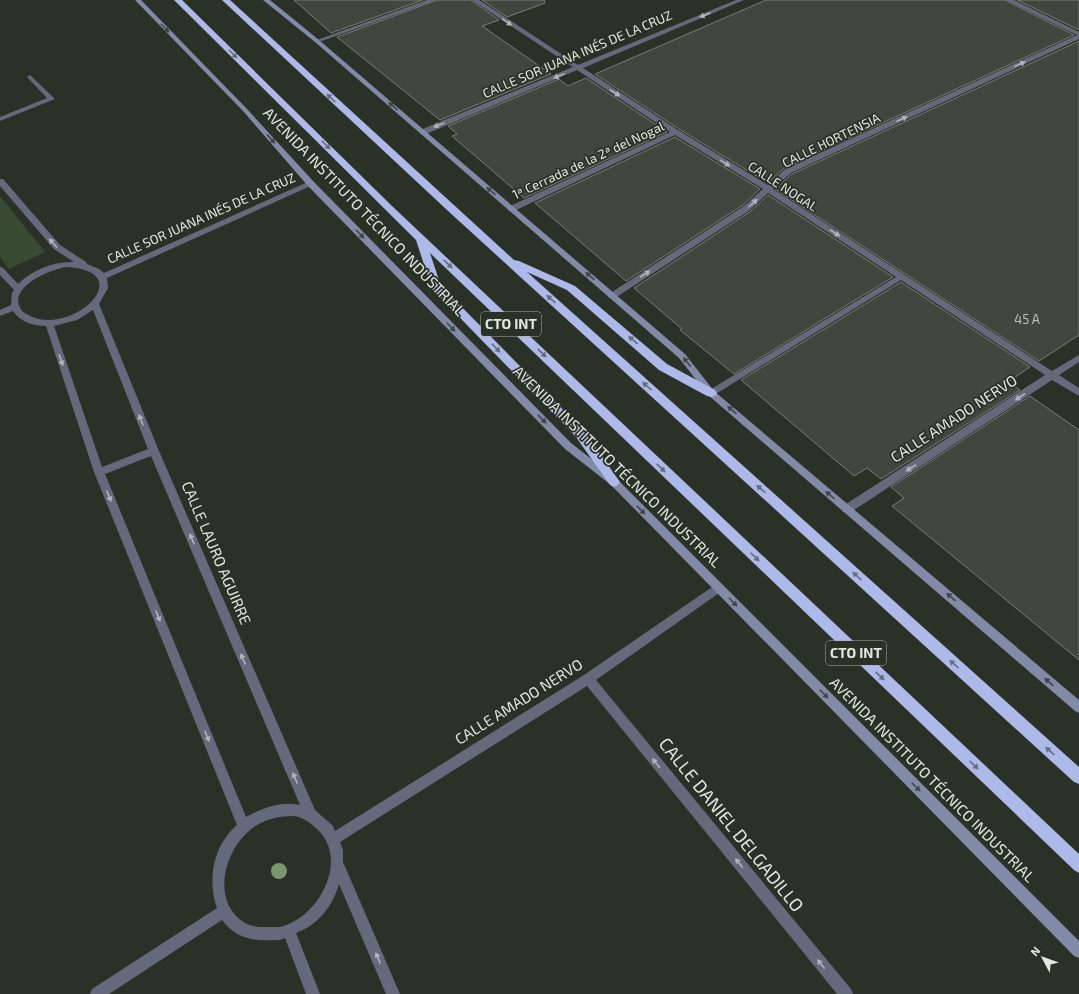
<svg xmlns="http://www.w3.org/2000/svg" width="1079" height="994" font-family="'Exo 2',sans-serif">
<style>
.green{fill:#394b32}
.building{fill:#40473e;stroke:#777f74}
.lines{fill:none;stroke-linecap:round;stroke-linejoin:round}
.lane{fill:#64697c;fill-rule:evenodd}
.street{fill:#64697c;fill-rule:evenodd}
.secondary{fill:#818aa7;fill-rule:evenodd}
.highway{fill:#adb9e8;fill-rule:evenodd}
.tree{fill:#79966e}
.oneway{fill:#b0b5b9}
.oneway2{fill:#404747}
.oneway3{fill:#656e7e}
.labels{text-anchor:middle;stroke-width:3.5;stroke-linejoin:round;paint-order:stroke}
.far-street-label{font-size:13px;fill:#e3e7e1;stroke:#2a3127}
.number-label{font-size:13px;fill:#babfb8}
.shield{fill:#2a3127;stroke:#acb0a9;stroke-width:1}
.shield-label{font-size:14px;font-weight:bold;fill:#e3e7e1}
.street-label{font-size:15px;fill:#e3e7e1;stroke:#2a3127}
.near-street-label{font-size:18px;fill:#e3e7e1;stroke:#2a3127}
</style>
<rect width="100%" height="100%" fill="#2a3127"/>
<polygon class="green" points="0,196 45,252 9,269 0,257"/>
<g class="building">
<polygon points="294,0 423,0 331,33"/>
<polygon points="437,0 471,0 499,20 482,26 551,74 440,120 337,37"/>
<polygon points="482,0 544,0 545,3 507,17"/>
<polygon points="766,0 1005,0 1074,35 784,168 768,183 679,129 595,74"/>
<polygon points="1017,0 1079,0 1079,30"/>
<polygon points="1079,41 1079,335 1039,361 775,189 792,174"/>
<polygon points="586,78 667,132 524,198 452,136 457,134 448,126 559,79 568,86"/>
<polygon points="675,137 760,189 743,205 626,281 535,203"/>
<polygon points="768,195 893,277 734,374 680,330 682,329 634,288 751,211"/>
<polygon points="901,282 1030,367 1008,382 1020,390 881,479 867,468 854,476 741,380"/>
<polygon points="1030,396 1079,430 1079,660 892,506 904,498 891,487"/>
</g>
<g class="lines">
<polygon class="lane" points="30,75 55,99 0,121 0,117 47,98 28,78 27,77"/>
<g class="street">
<polygon points="427,0 436,0 319,42 314,41"/>
<polygon points="472,0 479,0 578,65 736,0 744,0 583,68 678,130 768,185 785,169 1077,35 1006,0 1014,0 1079,32 1079,39 791,173 773,189 1052,371 1079,355 1079,362 1059,375 1079,388 1079,396 1052,380 851,512 847,513 843,512 842,509 843,506 1045,375 901,280 714,395 708,395 706,393 708,391 896,277 768,193 750,210 615,298 609,298 608,296 609,294 744,206 763,189 675,135 514,211 508,211 508,207 670,132 577,70 426,134 420,134 420,130 573,67"/>
<path d="M0,179H3L60,245L86,262L87,264L99,269L104,273L308,182H314L315,184L107,278L108,288L99,304L159,451L315,810L333,826L335,831L584,675L718,583L722,585L723,588L722,591L596,680L851,989L853,994H837L587,686L340,842L343,850V862L400,994H386L339,884C333,906 318,925 296,933L320,994H306L285,938L280,940C257,941 238,941 222,920L109,994H90L92,989L217,908C207,880 213,845 237,825L94,472L46,326C34,326 20,322 13,311L0,316V310L11,305L12,293L14,290L0,275V267L3,268L18,284C32,270 54,261 74,262L54,249L0,186ZM66,267C145,271 65,345 22,311C5,288 49,270 66,267ZM93,310L148,449L102,467L54,326L77,320ZM151,456L300,805C281,801 263,808 246,817L105,474ZM294,816C305,818 309,822 317,829C350,859 319,918 280,927C277,927 272,927 268,927C259,927 250,927 242,921C210,898 226,846 254,827C266,819 279,816 294,816Z"/>
</g>
<g class="secondary">
<polygon points="135,0 141,0 247,109 314,182 571,443 617,479 1079,941 1079,958 1074,956 611,485 565,449 308,186 243,111"/>
<polygon points="263,0 270,0 319,40 685,354 714,391 1079,700 1079,713 1075,711 708,395 679,358 315,42"/>
</g>
<g class="highway">
<polygon points="174,0 182,0 392,206 1079,854 1079,873 1074,870 430,253 441,286 584,431 620,482 618,485 614,487 610,485 576,437 432,289 416,240"/>
<polygon points="222,0 230,0 514,260 519,261 575,286 667,364 715,390 717,393 715,396 711,397 707,396 659,370 567,290 527,272 1079,767 1079,784 1074,782 447,210"/>
</g>
</g>
<circle class="tree" cx="279" cy="871" r="8"/>
<defs><path id="oneway-solid" d="M-6-.8H1V-3.2L6.5 0L1 3.2V.8H-6Z"/></defs>
<g class="oneway">
<use href="#oneway-solid" transform="translate(705 15) rotate(157)"/>
<use href="#oneway-solid" transform="translate(507 22) rotate(34)"/>
<use href="#oneway-solid" transform="translate(1020 64) rotate(-25)"/>
<use href="#oneway-solid" transform="translate(559 76) rotate(157)"/>
<use href="#oneway-solid" transform="translate(615 93) rotate(33)"/>
<use href="#oneway-solid" transform="translate(902 119) rotate(-25)"/>
<use href="#oneway-solid" transform="translate(439 125) rotate(157)"/>
<use href="#oneway-solid" transform="translate(725 163) rotate(32)"/>
<use href="#oneway-solid" transform="translate(753 203) rotate(-42)"/>
<use href="#oneway-solid" transform="translate(835 233) rotate(33)"/>
<use href="#oneway-solid" transform="translate(53 243) rotate(-132)"/>
<use href="#oneway-solid" transform="translate(645 274) rotate(-33)"/>
<use href="#oneway-solid" transform="translate(61 360) rotate(71)"/>
<use href="#oneway-solid" transform="translate(1020 397) rotate(147)"/>
<use href="#oneway-solid" transform="translate(141 420) rotate(-112)"/>
<use href="#oneway-solid" transform="translate(911 468) rotate(147)"/>
<use href="#oneway-solid" transform="translate(109 496) rotate(68)"/>
<use href="#oneway-solid" transform="translate(192 539) rotate(-113)"/>
<use href="#oneway-solid" transform="translate(158 616) rotate(68)"/>
<use href="#oneway-solid" transform="translate(243 659) rotate(-113)"/>
<use href="#oneway-solid" transform="translate(207 736) rotate(68)"/>
<use href="#oneway-solid" transform="translate(656 763) rotate(-129)"/>
<use href="#oneway-solid" transform="translate(295 778) rotate(-113)"/>
<use href="#oneway-solid" transform="translate(739 863) rotate(-129)"/>
<use href="#oneway-solid" transform="translate(378 958) rotate(-113)"/>
<use href="#oneway-solid" transform="translate(821 964) rotate(-129)"/>
</g>
<g class="oneway2">
<use href="#oneway-solid" transform="translate(165 28) rotate(46)"/>
<use href="#oneway-solid" transform="translate(393 106) rotate(-139)"/>
<use href="#oneway-solid" transform="translate(271 139) rotate(48)"/>
<use href="#oneway-solid" transform="translate(491 191) rotate(-139)"/>
<use href="#oneway-solid" transform="translate(360 234) rotate(46)"/>
<use href="#oneway-solid" transform="translate(590 276) rotate(-139)"/>
<use href="#oneway-solid" transform="translate(451 327) rotate(46)"/>
<use href="#oneway-solid" transform="translate(687 362) rotate(-129)"/>
<use href="#oneway-solid" transform="translate(732 410) rotate(-139)"/>
<use href="#oneway-solid" transform="translate(542 419) rotate(46)"/>
<use href="#oneway-solid" transform="translate(830 495) rotate(-139)"/>
<use href="#oneway-solid" transform="translate(641 510) rotate(45)"/>
<use href="#oneway-solid" transform="translate(951 597) rotate(-139)"/>
<use href="#oneway-solid" transform="translate(733 602) rotate(45)"/>
<use href="#oneway-solid" transform="translate(1049 682) rotate(-139)"/>
<use href="#oneway-solid" transform="translate(824 694) rotate(45)"/>
<use href="#oneway-solid" transform="translate(916 787) rotate(45)"/>
</g>
<g class="oneway3">
<use href="#oneway-solid" transform="translate(233 54) rotate(45)"/>
<use href="#oneway-solid" transform="translate(331 98) rotate(-137)"/>
<use href="#oneway-solid" transform="translate(326 145) rotate(45)"/>
<use href="#oneway-solid" transform="translate(448 264) rotate(44)"/>
<use href="#oneway-solid" transform="translate(551 299) rotate(-138)"/>
<use href="#oneway-solid" transform="translate(633 340) rotate(-140)"/>
<use href="#oneway-solid" transform="translate(496 348) rotate(46)"/>
<use href="#oneway-solid" transform="translate(542 353) rotate(44)"/>
<use href="#oneway-solid" transform="translate(647 386) rotate(-138)"/>
<use href="#oneway-solid" transform="translate(661 468) rotate(44)"/>
<use href="#oneway-solid" transform="translate(761 489) rotate(-138)"/>
<use href="#oneway-solid" transform="translate(755 557) rotate(44)"/>
<use href="#oneway-solid" transform="translate(857 576) rotate(-138)"/>
<use href="#oneway-solid" transform="translate(954 664) rotate(-138)"/>
<use href="#oneway-solid" transform="translate(880 676) rotate(43)"/>
<use href="#oneway-solid" transform="translate(1050 751) rotate(-138)"/>
<use href="#oneway-solid" transform="translate(974 765) rotate(43)"/>
</g>
<g class="labels">
<g class="far-street-label">
<text transform="translate(577 54) rotate(-23)" y="5">CALLE SOR JUANA INÉS DE LA CRUZ</text>
<text transform="translate(831 140) rotate(-26)" y="5">CALLE HORTENSIA</text>
<text transform="translate(588 160) rotate(-25)" y="5">1ª Cerrada de la 2ª del Nogal</text>
<text transform="translate(783 186) rotate(33)" y="5">CALLE NOGAL</text>
<text transform="translate(201 218) rotate(-24)" y="5">CALLE SOR JUANA INÉS DE LA CRUZ</text>
</g>
<g class="number-label">
<text x="1027" y="324">45 A</text>
</g>
<g class="shield">
<rect x="481" y="312" width="60" height="24" rx="3"/>
<rect x="826" y="641" width="60" height="24" rx="3"/>
</g>
<g class="shield-label">
<text x="511" y="329">CTO INT</text>
<text x="856" y="658">CTO INT</text>
</g>
<g class="street-label">
<text transform="translate(364 212) rotate(46)" y="5">AVENIDA INSTITUTO TÉCNICO INDUSTRIAL</text>
<text transform="translate(954 419) rotate(-33)" y="5">CALLE AMADO NERVO</text>
<text transform="translate(617 467) rotate(44)" y="5">AVENIDA INSTITUTO TÉCNICO INDUSTRIAL</text>
<text transform="translate(216 553) rotate(67)" y="5">CALLE LAURO AGUIRRE</text>
<text transform="translate(519 702) rotate(-32)" y="5">CALLE AMADO NERVO</text>
<text transform="translate(932 780) rotate(45)" y="5">AVENIDA INSTITUTO TÉCNICO INDUSTRIAL</text>
</g>
<g class="near-street-label">
<text transform="translate(731 825) rotate(51)" y="6">CALLE DANIEL DELGADILLO</text>
</g>
</g>
<g transform="translate(1043 958) rotate(311)" stroke="#2a3127" stroke-width="3" paint-order="stroke">
<path d="M0-3L7 15L0 10L-7 15Z" fill="#e3e7e1"/>
<text y="-6" font-size="11" font-weight="bold" text-anchor="middle" fill="#e3e7e1">N</text>
</g>
</svg>
